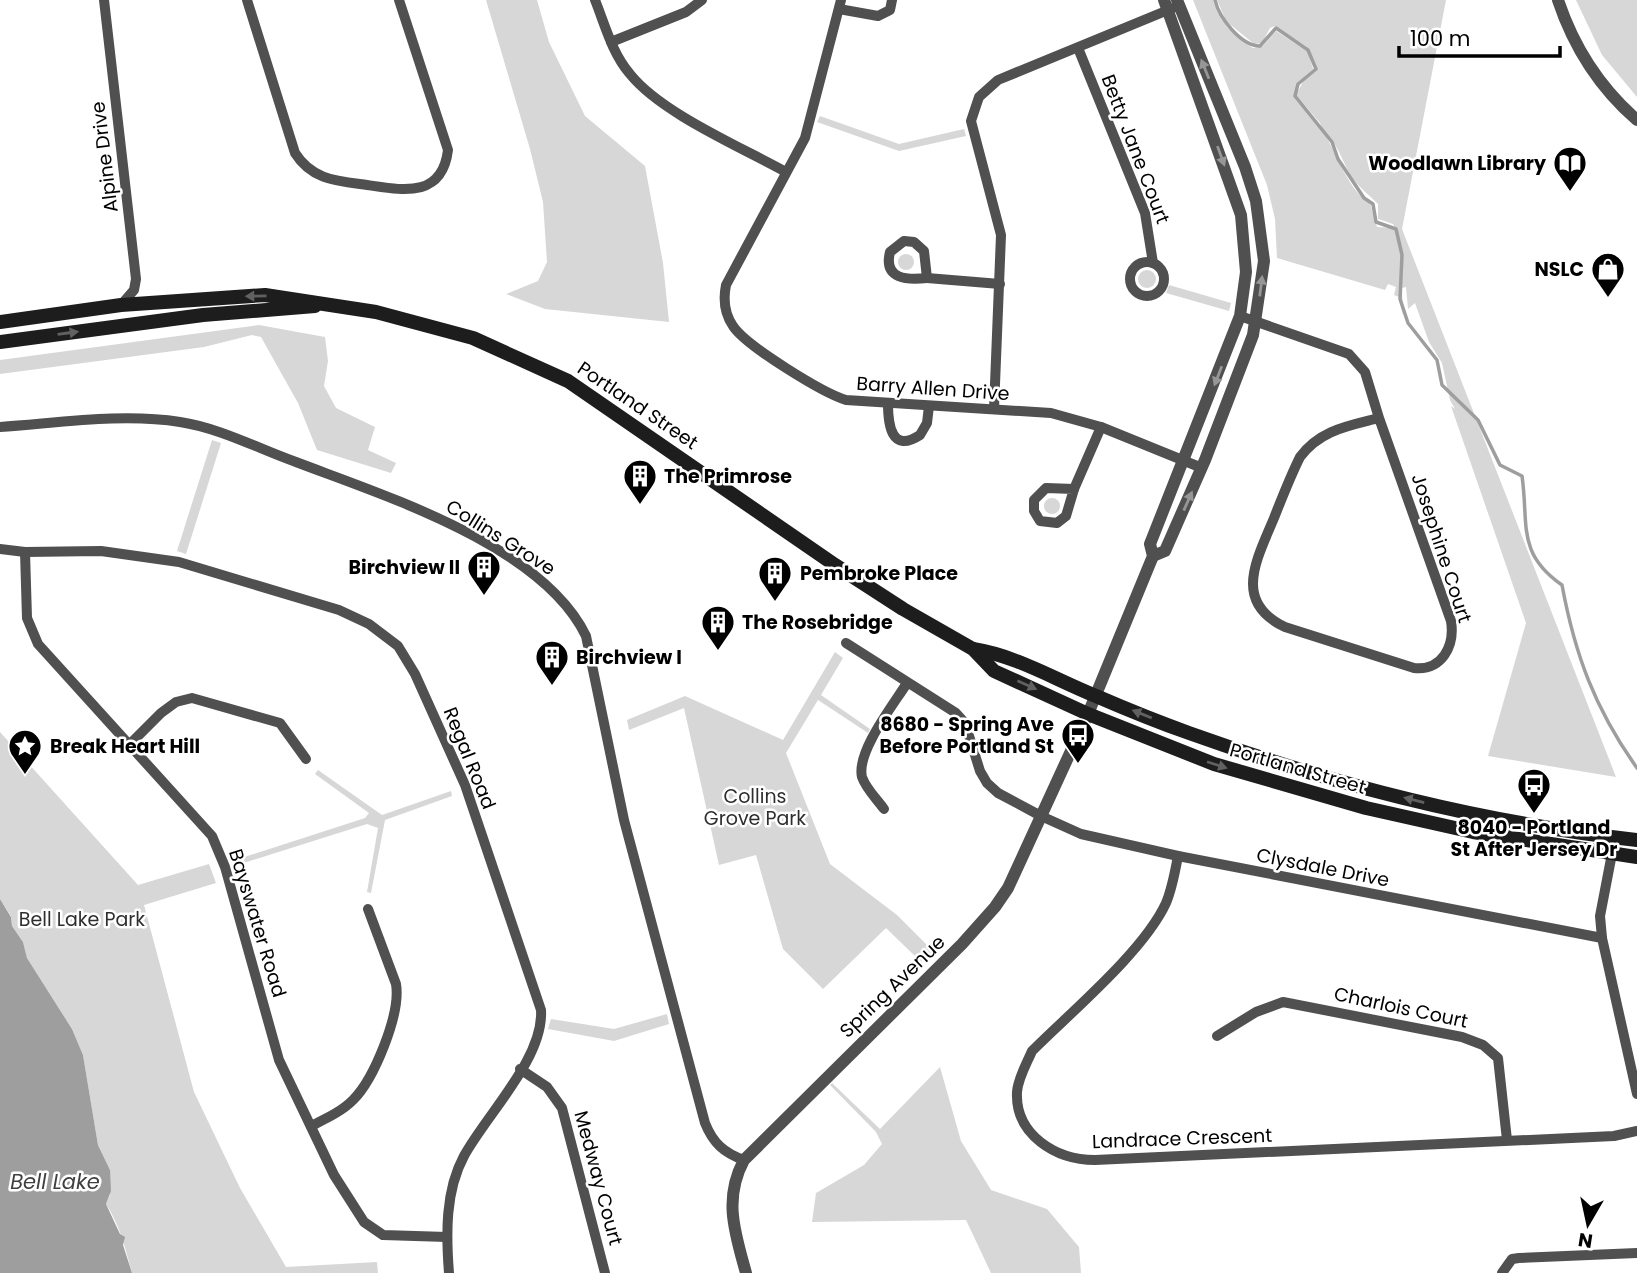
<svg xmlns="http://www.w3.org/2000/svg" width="1637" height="1273" font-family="Poppins,sans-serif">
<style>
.green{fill:#d7d7d7;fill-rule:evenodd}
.water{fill:#9e9e9e}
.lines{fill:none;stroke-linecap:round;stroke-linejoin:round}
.stream{stroke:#9e9e9e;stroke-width:3.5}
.minor{stroke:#505050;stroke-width:10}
.tertiary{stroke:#505050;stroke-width:12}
.secondary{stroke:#1d1d1d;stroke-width:14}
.oneway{fill:#969696}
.oneway2{fill:#616161}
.labels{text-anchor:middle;stroke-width:5;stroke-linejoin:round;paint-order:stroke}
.street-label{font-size:19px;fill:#000;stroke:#fff}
.poi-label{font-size:19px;font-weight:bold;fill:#000;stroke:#fff;text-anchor:start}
.park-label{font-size:19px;fill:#2e2e2e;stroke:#fff}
.water-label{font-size:21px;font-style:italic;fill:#3f3f3f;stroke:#fff}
</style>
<rect width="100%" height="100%" fill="#fff"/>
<g class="green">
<polygon points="486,0 537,0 549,42 585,116 645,166 663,263 669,322 545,309 506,294 538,281 547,262 543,202 530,149"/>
<path d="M1193,0H1213C1218,21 1235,38 1253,48L1263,46L1276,31L1308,52L1313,69L1298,82L1294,95L1324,134L1320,123L1296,95L1306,76L1317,69L1307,47L1275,26L1270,28L1262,43L1254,44L1226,21L1217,0H1446L1402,229L1616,777L1488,756L1526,623L1451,406L1455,409L1450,400L1442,363L1429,342L1415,303L1408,309L1406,287L1402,288L1403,315L1399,297L1394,295L1396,287L1388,284L1385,290L1277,258L1275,219L1267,185ZM1325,134C1340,145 1343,166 1354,180C1362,190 1369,195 1378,204V219L1393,224L1395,228L1377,227L1370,203C1351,194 1335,152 1325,134Z"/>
<polygon points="1576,0 1637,0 1637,97 1602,55"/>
<polygon points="820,116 899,144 964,129 966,136 899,151 817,122"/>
<circle cx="906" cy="262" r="8"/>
<circle cx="1147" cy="279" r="9"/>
<polygon points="1169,285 1231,303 1229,311 1166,293"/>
<polygon points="259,325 325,337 328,361 324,386 336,408 375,427 368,450 396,463 391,473 317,450 298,403 261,337 252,335 204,347 0,374 0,360"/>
<polygon points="212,440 221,443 186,554 177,551"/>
<circle cx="1052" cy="506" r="8"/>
<polygon points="835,652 843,658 821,695 870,729 868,733 818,700 786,753 830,864 897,915 933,951 921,962 886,928 823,989 783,949 756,855 719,865 684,708 629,730 627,720 685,696 783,740"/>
<path d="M0,732L138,885L209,864L216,883L144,905L194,1092L240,1188L286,1267L377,1262L378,1273H132C125,1247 120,1226 106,1204L110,1195V1170L98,1145L83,1055L72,1029L27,958L23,942L12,926L11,916L0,899Z"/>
<polygon points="318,770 382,815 451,791 452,796 385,820 371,893 367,892 378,828 367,824 234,866 232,861 365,818 369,813 315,774"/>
<polygon points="667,1014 669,1024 614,1041 548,1029 551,1019 614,1029"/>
<polygon points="940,1067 961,1141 991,1190 1047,1209 1079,1247 1081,1273 991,1273 966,1220 812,1222 816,1193 864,1165 882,1144 876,1132 830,1085 832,1083 880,1129"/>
</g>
<polygon class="water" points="0,899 11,917 12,926 23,942 27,958 72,1029 83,1055 98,1145 110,1170 111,1191 106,1204 120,1234 125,1237 123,1245 132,1273 0,1273"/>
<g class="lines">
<path class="stream" d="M1215,0C1219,18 1241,46 1260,46L1276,28L1308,50L1316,69L1298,84L1295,96L1332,142L1338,159L1364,198L1373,204L1376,222L1396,229L1402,255L1400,299L1408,323L1437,360L1442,385L1478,420L1500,465L1522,476C1529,524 1516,553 1562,585C1575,655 1595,709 1637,768"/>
<g class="minor">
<polyline points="104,0 136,279 134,290 121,305"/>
<path d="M247,0L295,153C312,180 337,181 367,185C402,190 442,199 448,150L399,0"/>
<path d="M595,0C605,25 612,53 630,74C661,113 741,147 786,172"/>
<path d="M841,0L805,138L726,285C723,300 724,313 733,326C746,346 823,393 846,400L1051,413L1101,427L1202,468"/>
<polyline points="839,9 878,16 890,10 892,0"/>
<polyline points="611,42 686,12 702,0"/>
<polyline points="1078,48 1145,213 1153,263"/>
<path d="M904,241L914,242L924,251L927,278C908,280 883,280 890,252Z"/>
<circle cx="1147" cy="279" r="17"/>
<polyline points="927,278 1000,284"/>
<path d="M1240,316L1349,354L1365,372L1379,418C1348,426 1320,430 1300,457C1290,477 1282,498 1274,518C1257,559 1232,602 1285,627L1414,668C1442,671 1455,646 1451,621L1379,418"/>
<path d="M888,403C888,424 891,454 920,435L927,423L929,406"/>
<polyline points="994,409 1001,235 971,121 979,97 998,80 1173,8"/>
<path d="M0,427C59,423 122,413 180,422C220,428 259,449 296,462C385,496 542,545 586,636L624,820L705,1123C713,1143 724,1153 744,1160"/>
<polygon points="1046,488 1074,489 1066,516 1057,523 1040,521 1034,511 1034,500"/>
<polyline points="1074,489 1101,427"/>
<path d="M0,549L25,552L101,551L179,562L339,610L369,624L398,646L415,674L465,785L541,1010C544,1058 487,1114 464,1156C445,1191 446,1235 449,1273"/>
<polyline points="25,552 27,618 38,644 212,836 225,867 279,1060 334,1175 364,1222 383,1235 447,1237"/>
<polyline points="846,643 956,713 965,723 980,771 987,783 998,793 1041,816 1081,834 1178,856 1602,938"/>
<polyline points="131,743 161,713 176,702 192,698 280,723 306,759"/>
<path d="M884,809C877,799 866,789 862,777C856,752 894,704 907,683"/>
<polyline points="1615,838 1600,916 1602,938 1637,1094"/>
<path d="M1178,856C1175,872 1172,889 1166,903C1144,951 1071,1012 1032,1051C1027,1063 1018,1078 1017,1092C1015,1135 1056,1160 1095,1160L1614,1136L1637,1131"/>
<polyline points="1217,1036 1256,1012 1283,1002 1462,1037 1483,1045 1498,1058 1507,1140"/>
<polyline points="520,1069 547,1087 562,1108 605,1273"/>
<path d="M311,1126C325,1119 341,1112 353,1100C374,1079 401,1014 396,984L368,909"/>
<polyline points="1502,1273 1512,1259 1519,1258 1637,1253"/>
</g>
<g class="tertiary">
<path d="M1558,0C1574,48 1599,87 1637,120"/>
<polyline points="1153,556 1165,551 1205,460 1253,335 1264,261 1256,201 1245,167 1177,0"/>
<path d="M746,1273C735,1233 723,1199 744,1160L962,944L995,907L1008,888L1088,714L1153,556L1150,544L1240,316L1246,272L1241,215L1164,0"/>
</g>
<g class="secondary">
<polyline points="0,322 121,305 265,295 376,312 473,338 568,381 835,565 903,609 973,649 994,671 1088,714 1214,764 1366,808 1473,832 1637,857"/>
<polyline points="0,342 203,315 315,306"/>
<path d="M973,649C1017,656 1054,679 1096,696C1126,709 1158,722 1189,733C1334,785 1484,823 1637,840"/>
</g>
</g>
<defs><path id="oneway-solid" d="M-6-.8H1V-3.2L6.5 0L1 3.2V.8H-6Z" transform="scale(1.75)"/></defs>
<g class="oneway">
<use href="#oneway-solid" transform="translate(1205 69) rotate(-112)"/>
<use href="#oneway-solid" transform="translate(1221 156) rotate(70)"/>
<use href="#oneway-solid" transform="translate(1261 286) rotate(-83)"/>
<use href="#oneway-solid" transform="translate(1218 376) rotate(111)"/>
<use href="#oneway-solid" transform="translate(1188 501) rotate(-66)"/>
</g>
<g class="oneway2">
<use href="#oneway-solid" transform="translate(256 296) rotate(179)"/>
<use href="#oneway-solid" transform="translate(68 333) rotate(-8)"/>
<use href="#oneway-solid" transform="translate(1027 685) rotate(24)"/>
<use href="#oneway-solid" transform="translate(1142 714) rotate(-158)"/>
<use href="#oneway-solid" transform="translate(1217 765) rotate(18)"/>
<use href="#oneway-solid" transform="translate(1414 800) rotate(-166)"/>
</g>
<defs>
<symbol id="library-pin" viewBox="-11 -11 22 30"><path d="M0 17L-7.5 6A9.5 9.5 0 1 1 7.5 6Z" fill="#000" stroke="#fff"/><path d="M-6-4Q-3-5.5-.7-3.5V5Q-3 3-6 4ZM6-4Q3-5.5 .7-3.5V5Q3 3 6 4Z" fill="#fff"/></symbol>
<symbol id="shop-pin" viewBox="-11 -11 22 30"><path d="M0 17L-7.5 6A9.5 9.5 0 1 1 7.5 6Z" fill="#000" stroke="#fff"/><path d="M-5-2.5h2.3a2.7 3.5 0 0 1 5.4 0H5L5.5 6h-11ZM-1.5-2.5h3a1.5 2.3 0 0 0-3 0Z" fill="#fff"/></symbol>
<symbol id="building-pin" viewBox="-11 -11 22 30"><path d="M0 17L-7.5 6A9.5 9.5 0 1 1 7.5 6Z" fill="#000" stroke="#fff"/><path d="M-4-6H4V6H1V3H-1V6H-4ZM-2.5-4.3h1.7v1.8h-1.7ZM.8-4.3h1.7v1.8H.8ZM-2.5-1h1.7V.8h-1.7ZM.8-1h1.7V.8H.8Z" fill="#fff"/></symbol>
<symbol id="bus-pin" viewBox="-11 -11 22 30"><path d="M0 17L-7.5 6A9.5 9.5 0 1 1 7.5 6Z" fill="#000" stroke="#fff"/><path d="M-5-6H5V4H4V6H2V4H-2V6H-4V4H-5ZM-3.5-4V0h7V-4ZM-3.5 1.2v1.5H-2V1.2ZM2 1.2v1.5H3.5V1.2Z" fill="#fff"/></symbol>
<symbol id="sight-pin" viewBox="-11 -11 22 30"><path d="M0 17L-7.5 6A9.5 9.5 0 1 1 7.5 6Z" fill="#000" stroke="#fff"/><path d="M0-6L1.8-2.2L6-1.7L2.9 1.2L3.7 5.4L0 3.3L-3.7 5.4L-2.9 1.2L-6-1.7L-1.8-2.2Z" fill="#fff"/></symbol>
</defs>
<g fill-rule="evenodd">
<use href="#library-pin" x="1551" y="144" width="38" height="52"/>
<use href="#shop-pin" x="1589" y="250" width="38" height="52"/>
<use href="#building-pin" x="621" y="457" width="38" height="52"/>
<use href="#building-pin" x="465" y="548" width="38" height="52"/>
<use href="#building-pin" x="756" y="554" width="38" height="52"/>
<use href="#building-pin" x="699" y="603" width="38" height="52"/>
<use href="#building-pin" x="533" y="638" width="38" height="52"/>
<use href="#bus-pin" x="1059" y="716" width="38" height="52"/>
<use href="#sight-pin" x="6" y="727" width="38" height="52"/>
<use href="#bus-pin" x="1515" y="766" width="38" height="52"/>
</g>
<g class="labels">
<g class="street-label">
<text transform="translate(1136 149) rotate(69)" y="7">Betty Jane Court</text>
<text transform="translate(104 157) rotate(-97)" y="7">Alpine Drive</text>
<text transform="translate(933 388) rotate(4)" y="7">Barry Allen Drive</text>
<text transform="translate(638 405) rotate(34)" y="7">Portland Street</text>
<text transform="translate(501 537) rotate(32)" y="7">Collins Grove</text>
<text transform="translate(1442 548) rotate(72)" y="7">Josephine Court</text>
<text transform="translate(470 758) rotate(68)" y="7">Regal Road</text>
<text transform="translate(1298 768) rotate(16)" y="7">Portland Street</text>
<text transform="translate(1323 867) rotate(11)" y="7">Clysdale Drive</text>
<text transform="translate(258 923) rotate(73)" y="7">Bayswater Road</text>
<text transform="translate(892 986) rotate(-44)" y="7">Spring Avenue</text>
<text transform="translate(1401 1007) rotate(12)" y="7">Charlois Court</text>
<text transform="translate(1182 1138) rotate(-2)" y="7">Landrace Crescent</text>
<text transform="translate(599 1178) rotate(75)" y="7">Medway Court</text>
</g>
<g class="poi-label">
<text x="1546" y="170" text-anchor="end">Woodlawn Library</text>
<text x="1584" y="276" text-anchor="end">NSLC</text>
<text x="664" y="483">The Primrose</text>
<text x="460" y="574" text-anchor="end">Birchview II</text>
<text x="800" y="580">Pembroke Place</text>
<text x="742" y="629">The Rosebridge</text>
<text x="576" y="664">Birchview I</text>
<text x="1054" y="731" text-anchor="end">8680 - Spring Ave<tspan x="1054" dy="22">Before Portland St</tspan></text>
<text x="50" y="753">Break Heart Hill</text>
<text x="1534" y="834" text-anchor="middle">8040 - Portland<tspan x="1534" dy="22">St After Jersey Dr</tspan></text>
</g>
<g class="park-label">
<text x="755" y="803">Collins<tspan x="755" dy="22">Grove Park</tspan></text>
<text x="82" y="926">Bell Lake Park</text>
</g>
<g class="water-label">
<text x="55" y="1189">Bell Lake</text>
</g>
</g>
<g transform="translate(1588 1224) rotate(189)" stroke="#ffffff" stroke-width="5" paint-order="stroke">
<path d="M0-5L12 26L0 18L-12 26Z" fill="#000000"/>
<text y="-10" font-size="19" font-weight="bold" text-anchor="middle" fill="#000000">N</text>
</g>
<path d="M1399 46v10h161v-10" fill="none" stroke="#000000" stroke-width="3.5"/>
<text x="1410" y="46" font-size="21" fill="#000000" stroke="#ffffff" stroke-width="5" paint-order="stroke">100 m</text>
</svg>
